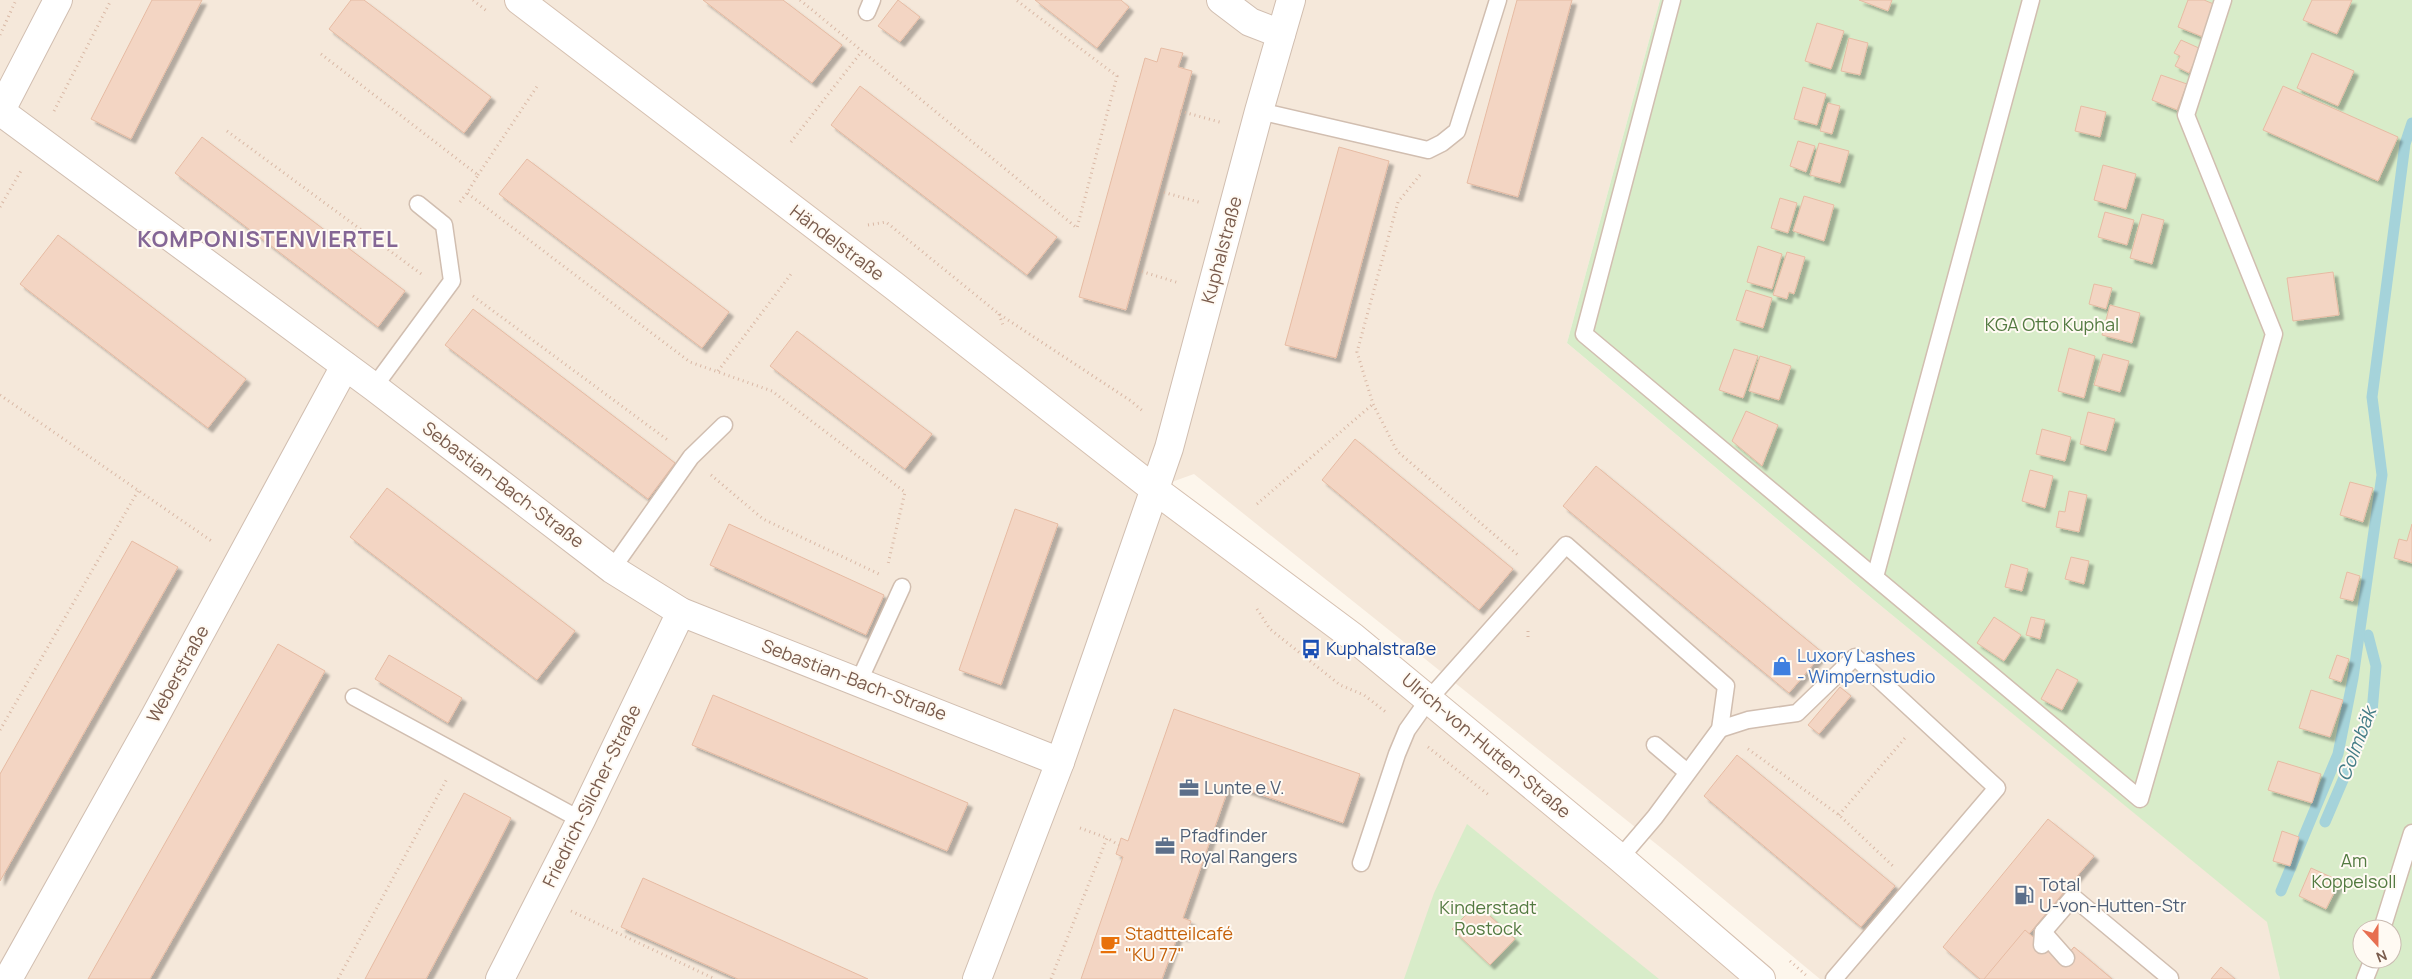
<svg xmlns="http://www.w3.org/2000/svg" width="2412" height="979" font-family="Manrope,sans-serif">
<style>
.residential{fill:#f5e8da}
.green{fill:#d8ecc9;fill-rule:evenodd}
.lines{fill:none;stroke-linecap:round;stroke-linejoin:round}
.stream{stroke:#a5d3da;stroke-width:11}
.building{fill:#f3d5c3;stroke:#e6bba3;filter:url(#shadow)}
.lane-casing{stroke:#d1beb0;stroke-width:19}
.street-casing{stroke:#d1beb0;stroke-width:30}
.secondary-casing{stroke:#d6c0b0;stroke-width:30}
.path{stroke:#d9b8a5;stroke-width:3;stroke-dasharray:1 4;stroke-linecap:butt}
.lane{stroke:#fff;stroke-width:16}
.street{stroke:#fff;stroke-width:28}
.secondary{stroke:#fff;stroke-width:28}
.labels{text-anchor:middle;stroke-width:4;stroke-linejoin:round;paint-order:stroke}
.street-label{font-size:18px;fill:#7a5c4d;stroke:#fffaf3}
.park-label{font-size:18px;fill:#537a41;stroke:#fffaf3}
.transit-label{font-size:18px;fill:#164399;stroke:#fffaf3;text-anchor:start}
.shop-label{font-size:18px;fill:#366cbe;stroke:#fffaf3;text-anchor:start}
.service-label{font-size:18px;fill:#4e5e75;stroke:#fffaf3;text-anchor:start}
.food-label{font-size:18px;fill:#c56008;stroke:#fffaf3;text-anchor:start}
.water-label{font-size:19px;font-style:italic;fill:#437c86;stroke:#fffaf3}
.district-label{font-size:22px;font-weight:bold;letter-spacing:1px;fill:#846695;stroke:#fffaf3}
</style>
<defs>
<filter id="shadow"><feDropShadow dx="4.5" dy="4.5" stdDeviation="1" flood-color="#0004"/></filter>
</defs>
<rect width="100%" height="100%" fill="#fdf6ec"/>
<polygon class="residential" points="0,0 1660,0 1567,343 1875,601 2268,922 2280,979 1820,979 1675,859 1194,474 1155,488 1761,979 0,979"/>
<g class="green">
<path d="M1660,0H2412V979H2280L2267,922L1875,601L1567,343ZM2362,929H2392V959H2362Z"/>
<polygon points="1467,824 1659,979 1404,979 1434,893"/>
</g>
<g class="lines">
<g class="stream">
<polyline points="2325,822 2372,712 2376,666 2368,635"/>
<polyline points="2281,891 2338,754 2353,678 2382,475 2372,397 2405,144 2412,123"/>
</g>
</g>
<g class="building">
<polygon points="152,0 202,0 131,139 91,119"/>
<polygon points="351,0 364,0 491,97 464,133 329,29"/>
<polygon points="703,0 783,0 842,45 812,83"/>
<polygon points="898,0 920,17 900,42 878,26"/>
<polygon points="1035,0 1121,0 1129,7 1097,48"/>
<polygon points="1517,0 1572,0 1518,197 1467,183"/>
<polygon points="1859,0 1892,0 1888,11"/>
<polygon points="2188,0 2204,0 2216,5 2203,37 2178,27"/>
<polygon points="2312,0 2352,0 2337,34 2303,20"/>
<polygon points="1817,23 1844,31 1831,69 1805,61"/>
<polygon points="1849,38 1868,43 1860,75 1841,71"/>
<polygon points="2181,40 2201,49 2189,73 2175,66 2180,56 2174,53"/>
<polygon points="1161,48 1183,53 1178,67 1192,71 1126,310 1079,297 1145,58 1157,62"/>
<polygon points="2312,53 2354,71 2338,106 2297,88"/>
<polygon points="2161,75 2187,84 2177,110 2152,100"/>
<polygon points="860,86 1057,237 1027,275 831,125"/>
<polygon points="2283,86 2398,137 2378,181 2263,130"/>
<polygon points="1803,87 1826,94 1817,125 1794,119"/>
<polygon points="1828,103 1840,106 1832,134 1820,131"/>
<polygon points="2081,106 2106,112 2100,137 2075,131"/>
<polygon points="202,137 405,291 378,327 175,173"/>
<polygon points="1798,141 1815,146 1806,172 1790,166"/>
<polygon points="1819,143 1849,151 1840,183 1810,175"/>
<polygon points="1339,147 1389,161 1336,358 1285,345"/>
<polygon points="527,159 729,312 702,348 499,194"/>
<polygon points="2103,165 2136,174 2126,209 2094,200"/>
<polygon points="1804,196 1834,205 1824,241 1793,231"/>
<polygon points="1780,198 1797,203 1788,233 1771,228"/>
<polygon points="2105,212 2134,220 2127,245 2098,237"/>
<polygon points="2142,214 2164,220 2152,264 2130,258"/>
<polygon points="58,235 246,379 208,428 20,284"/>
<polygon points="1758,246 1782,254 1772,289 1747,282"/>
<polygon points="1787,252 1805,257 1794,294 1789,292 1787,299 1773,295"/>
<polygon points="2333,272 2339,315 2293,321 2287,278"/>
<polygon points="2094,284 2112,288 2106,309 2089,304"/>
<polygon points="1746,290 1772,298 1763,328 1736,320"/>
<polygon points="2110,305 2140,313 2132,343 2102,335"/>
<polygon points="473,309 675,463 648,499 445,345"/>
<polygon points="797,331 932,434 905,469 770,366"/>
<polygon points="2069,348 2095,356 2084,398 2058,391"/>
<polygon points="1734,349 1758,356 1743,398 1719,390"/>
<polygon points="2103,354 2129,361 2120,392 2094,385"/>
<polygon points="1760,356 1791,366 1779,400 1749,391"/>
<polygon points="1746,411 1778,425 1762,466 1732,441"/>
<polygon points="2088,412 2115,419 2106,451 2080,444"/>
<polygon points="2042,429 2071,437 2065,461 2036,454"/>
<polygon points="1355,439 1513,569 1479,610 1322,480"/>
<polygon points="1596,466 1823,653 1789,693 1563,506"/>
<polygon points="2030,470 2053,476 2045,508 2022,501"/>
<polygon points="2350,482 2373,488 2363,522 2340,515"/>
<polygon points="387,488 575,631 537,680 350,537"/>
<polygon points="2069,491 2087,495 2079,532 2056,527 2059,511 2065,512"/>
<polygon points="1015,509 1058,524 1001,685 959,670"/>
<polygon points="729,524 884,595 866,635 710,565"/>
<polygon points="2412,524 2412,563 2394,558 2399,539 2407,541"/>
<polygon points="132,541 178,567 0,881 0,774"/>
<polygon points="2071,557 2089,561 2084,584 2065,579"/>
<polygon points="2011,564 2028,569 2022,591 2005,587"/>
<polygon points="2347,572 2360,576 2353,601 2340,598"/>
<polygon points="1994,617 2021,635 2004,661 1977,643"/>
<polygon points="2031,617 2045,620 2040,639 2026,635"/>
<polygon points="278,644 325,671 150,979 88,979"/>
<polygon points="389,655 462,698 448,723 375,679"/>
<polygon points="2337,655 2349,659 2341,682 2329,678"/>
<polygon points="2057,669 2078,680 2062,710 2041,699"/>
<polygon points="1840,687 1851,696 1819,734 1808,725"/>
<polygon points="2311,690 2343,700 2330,737 2299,728"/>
<polygon points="713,695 968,803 947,851 692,745"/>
<polygon points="1174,709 1360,774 1343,823 1230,784 1183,918 1191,921 1185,937 1178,935 1162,979 1081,979 1123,857 1116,854 1119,845 1121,838 1128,841"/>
<polygon points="1737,755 1895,886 1861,927 1704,796"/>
<polygon points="2278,761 2321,774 2312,803 2268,790"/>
<polygon points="464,793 511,818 488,863 426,979 365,979"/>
<polygon points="2048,819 2094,856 2029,934 2062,962 2074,947 2112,979 1980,979 1943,947"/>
<polygon points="2282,831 2299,837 2290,866 2273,861"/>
<polygon points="2311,868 2340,881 2326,909 2299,896"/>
<polygon points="643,878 868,979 738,979 621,927"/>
<polygon points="1477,904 1515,939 1490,965 1452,929"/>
<polygon points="2025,930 2062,962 2074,947 2112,979 1984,979"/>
<polygon points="2221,967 2235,979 2211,979"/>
</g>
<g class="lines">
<defs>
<g id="lane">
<polyline points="1672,0 1584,334 2140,799 2274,334 2186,115 2223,0"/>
<polyline points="867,12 872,0"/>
<polyline points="1259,111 1428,150 1442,143 1457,131 1498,0"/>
<polyline points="374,387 452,281 444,225 418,204"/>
<polyline points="612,569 691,457 724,425"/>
<polyline points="1875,577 2031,0"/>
<polyline points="859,681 902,587"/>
<polyline points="354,697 581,820"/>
<polyline points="1720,729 1748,720 1797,713 1855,657 1997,788 1834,979"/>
<polyline points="1655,745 1687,772"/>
<polyline points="1361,863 1397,754 1407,730 1429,699 1566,545 1726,686 1720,729 1655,817 1620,858"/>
<polyline points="2382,929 2412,833"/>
<polyline points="2043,932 2066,958"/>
<polyline points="2042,945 2043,932 2073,897 2170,978 2169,979"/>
<polyline points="2365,979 2373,959"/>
</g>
<g id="street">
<polyline points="1221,0 1250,22 1281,34"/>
<polyline points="0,111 374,387 612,569 681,612 1060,762"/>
<polyline points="0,112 58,0"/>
<polyline points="8,979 153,720 345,366"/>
<polyline points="500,979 581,820 681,612"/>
<polyline points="977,979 1060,762 1169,448 1259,111 1291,0"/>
</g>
<polyline id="secondary" points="519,0 893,285 1154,489 1353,637 1620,858 1761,979"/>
</defs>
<use href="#lane" class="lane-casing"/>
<use href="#street" class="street-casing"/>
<use href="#secondary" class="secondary-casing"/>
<g class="path">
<polyline points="473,0 488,12"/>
<polyline points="800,0 1077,228 1117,76 1016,0"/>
<polyline points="0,35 16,0"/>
<polyline points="321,54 478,175 467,193 690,362 772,391 905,492 888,564"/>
<polyline points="54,111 111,0"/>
<polyline points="1180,111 1223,123"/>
<polyline points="227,131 424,276"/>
<polyline points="791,142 862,51"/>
<polyline points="478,175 538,85"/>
<polyline points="1420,175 1398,202 1357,352 1373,404 1397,451 1519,556"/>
<polyline points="1159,191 1202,203"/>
<polyline points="460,202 467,193"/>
<polyline points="0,207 22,169"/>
<polyline points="868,225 886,222 999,314 1131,401 1144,412"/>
<polyline points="1137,270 1179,283"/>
<polyline points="473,296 669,441"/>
<polyline points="999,314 1004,328"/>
<polyline points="718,371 791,274"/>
<polyline points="0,395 213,542"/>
<polyline points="711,475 763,519 879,574"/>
<polyline points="1257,504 1373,404"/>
<polyline points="1257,609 1270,629 1340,685 1364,695 1387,713"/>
<polyline points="1528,631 1528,641"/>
<polyline points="0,730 138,491"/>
<polyline points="1428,747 1490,796"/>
<polyline points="1748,749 1839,815 1895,868"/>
<polyline points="1839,815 1905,738"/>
<polyline points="1080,828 1107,838"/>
<polyline points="571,911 715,979"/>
<polyline points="1790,961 1808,977"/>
<polyline points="338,979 448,777"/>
<polyline points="1051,979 1107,838 1119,845"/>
</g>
<use href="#lane" class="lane"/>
<use href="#street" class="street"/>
<use href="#secondary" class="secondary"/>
</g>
<defs>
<symbol id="bus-bare" viewBox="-9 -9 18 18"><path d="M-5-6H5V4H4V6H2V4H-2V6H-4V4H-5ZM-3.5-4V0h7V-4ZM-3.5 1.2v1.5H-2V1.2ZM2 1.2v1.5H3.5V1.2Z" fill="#1a4fb4" stroke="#fffaf3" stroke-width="2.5" paint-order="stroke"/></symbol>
<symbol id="shop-bare" viewBox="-9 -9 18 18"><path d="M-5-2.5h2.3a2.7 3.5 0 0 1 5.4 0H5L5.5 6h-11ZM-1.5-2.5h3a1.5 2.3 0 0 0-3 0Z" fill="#3f7fe0" stroke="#fffaf3" stroke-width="2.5" paint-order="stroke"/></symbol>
<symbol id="office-bare" viewBox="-9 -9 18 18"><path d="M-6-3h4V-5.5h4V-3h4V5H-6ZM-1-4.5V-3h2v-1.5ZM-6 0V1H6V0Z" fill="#5c6f8a" stroke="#fffaf3" stroke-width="2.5" paint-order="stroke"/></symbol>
<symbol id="fuel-bare" viewBox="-9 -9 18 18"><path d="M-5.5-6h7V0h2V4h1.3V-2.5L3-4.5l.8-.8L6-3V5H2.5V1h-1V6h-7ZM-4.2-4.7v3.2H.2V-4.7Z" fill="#5c6f8a" stroke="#fffaf3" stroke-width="2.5" paint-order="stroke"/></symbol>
<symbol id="cafe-bare" viewBox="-9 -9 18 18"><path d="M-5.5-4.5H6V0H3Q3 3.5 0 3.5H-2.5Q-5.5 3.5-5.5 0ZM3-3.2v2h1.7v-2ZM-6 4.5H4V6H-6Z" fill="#e8710a" stroke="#fffaf3" stroke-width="2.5" paint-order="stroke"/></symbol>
</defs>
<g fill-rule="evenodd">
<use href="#bus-bare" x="1297" y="635" width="28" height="28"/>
<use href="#shop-bare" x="1768" y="652" width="28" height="28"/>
<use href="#office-bare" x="1175" y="774" width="28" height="28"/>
<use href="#office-bare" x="1151" y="832" width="28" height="28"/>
<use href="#fuel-bare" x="2010" y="881" width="28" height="28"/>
<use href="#cafe-bare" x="1096" y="930" width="28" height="28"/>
</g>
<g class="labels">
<g class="street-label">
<text transform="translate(837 243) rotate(37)" y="6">Händelstraße</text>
<text transform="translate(1222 250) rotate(-75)" y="6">Kuphalstraße</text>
<text transform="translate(503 485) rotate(37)" y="6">Sebastian-Bach-Straße</text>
<text transform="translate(178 674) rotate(-61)" y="6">Weberstraße</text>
<text transform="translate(854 680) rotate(21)" y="6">Sebastian-Bach-Straße</text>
<text transform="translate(1486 746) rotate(40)" y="6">Ulrich-von-Hutten-Straße</text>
<text transform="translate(592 796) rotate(-64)" y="6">Friedrich-Silcher-Straße</text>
</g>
<g class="park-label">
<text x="2052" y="331">KGA Otto Kuphal</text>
<text x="2354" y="867">Am<tspan x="2354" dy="21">Koppelsoll</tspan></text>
<text x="1488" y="914">Kinderstadt<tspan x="1488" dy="21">Rostock</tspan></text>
</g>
<g class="transit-label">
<text x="1326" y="655">Kuphalstraße</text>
</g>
<g class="shop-label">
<text x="1797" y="662">Luxory Lashes<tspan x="1797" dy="21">- Wimpernstudio</tspan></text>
</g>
<g class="service-label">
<text x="1204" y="794">Lunte e.V.</text>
<text x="1180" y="842">Pfadfinder<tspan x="1180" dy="21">Royal Rangers</tspan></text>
<text x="2039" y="891">Total<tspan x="2039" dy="21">U-von-Hutten-Str</tspan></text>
</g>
<g class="food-label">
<text x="1125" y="940">Stadtteilcafé<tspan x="1125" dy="21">"KU 77"</tspan></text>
</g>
<g class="water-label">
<text transform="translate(2356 744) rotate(-69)" y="7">Colmbäk</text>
</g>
<g class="district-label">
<text x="268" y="247">KOMPONISTENVIERTEL</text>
</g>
</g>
<g transform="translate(2377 944) rotate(159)"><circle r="24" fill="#fffaf3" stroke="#cabbb1"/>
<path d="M0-4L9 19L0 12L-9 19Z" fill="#e76f51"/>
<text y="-8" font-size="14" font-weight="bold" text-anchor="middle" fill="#7a5c4d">N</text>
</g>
</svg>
